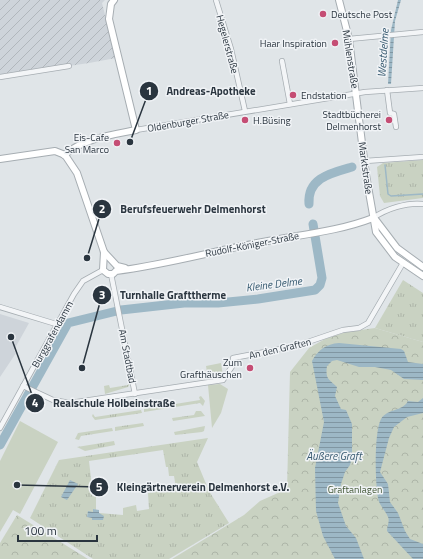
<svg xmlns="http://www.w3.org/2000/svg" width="423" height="559" font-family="'Titillium Web',sans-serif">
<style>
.built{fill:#ced4da}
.industrial{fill:url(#industrial-furrows)}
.grass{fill:url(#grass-tufts);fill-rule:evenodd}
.park{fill:url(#park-crowns)}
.garden{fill:#c9d2c2}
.water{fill:url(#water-rules)}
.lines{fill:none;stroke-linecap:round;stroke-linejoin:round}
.stream{stroke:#9db8c6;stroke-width:1.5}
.river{stroke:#9db8c6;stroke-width:9}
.street-casing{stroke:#a6adb2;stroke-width:6}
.secondary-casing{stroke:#a6adb2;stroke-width:8}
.street{stroke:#f3f5f7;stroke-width:4.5}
.secondary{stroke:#fff;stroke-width:6}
.poi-dot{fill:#c54d74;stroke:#f0f3f6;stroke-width:1.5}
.labels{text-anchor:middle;stroke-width:3;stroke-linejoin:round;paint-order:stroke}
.poi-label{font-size:10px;fill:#2a353f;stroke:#f0f3f6;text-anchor:end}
.street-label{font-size:10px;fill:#2a353f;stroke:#f0f3f6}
.park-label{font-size:10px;fill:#445938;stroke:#f0f3f6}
.water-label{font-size:11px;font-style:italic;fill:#375a70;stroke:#f0f3f6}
.leader{fill:none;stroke:#2a353f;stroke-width:1.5}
.callout-dot{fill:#2a353f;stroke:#f0f3f6;stroke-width:1.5}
.mark-label{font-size:12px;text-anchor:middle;font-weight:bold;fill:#fff}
.callout-label{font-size:11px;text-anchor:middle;font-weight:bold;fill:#2a353f;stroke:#f0f3f6;stroke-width:3;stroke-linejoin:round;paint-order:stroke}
</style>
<defs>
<pattern id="industrial-furrows" width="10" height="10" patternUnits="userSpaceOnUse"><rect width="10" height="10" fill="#ced4da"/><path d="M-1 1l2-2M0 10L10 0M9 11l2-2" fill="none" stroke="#b1b7bc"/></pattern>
<pattern id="grass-tufts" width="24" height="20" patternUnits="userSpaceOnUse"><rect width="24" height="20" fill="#c9d2c2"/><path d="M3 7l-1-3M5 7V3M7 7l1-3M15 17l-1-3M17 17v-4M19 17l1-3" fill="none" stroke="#adb5a8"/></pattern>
<pattern id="park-crowns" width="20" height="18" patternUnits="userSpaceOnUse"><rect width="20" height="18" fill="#c9d2c2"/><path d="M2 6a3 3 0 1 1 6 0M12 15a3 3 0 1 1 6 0" fill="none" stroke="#adb5a8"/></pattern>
<pattern id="water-rules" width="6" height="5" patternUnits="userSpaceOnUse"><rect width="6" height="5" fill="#9db8c6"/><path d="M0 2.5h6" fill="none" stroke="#8096a2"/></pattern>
</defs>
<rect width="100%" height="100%" fill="#e0e5e8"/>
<polygon class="built" points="0,314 29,323 14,350 16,353 0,377"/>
<polygon class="industrial" points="0,0 105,0 102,3 116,58 89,63 0,76"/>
<g class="grass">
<polygon points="423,160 423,198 384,203 380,196 377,167 383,163"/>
<polygon points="403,280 423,293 423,342 375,328"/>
<polygon points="128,381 130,381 130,384 128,387 105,394 104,386 109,385 110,388 128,385"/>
<polygon points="201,396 205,401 203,406 200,403 144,412 144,409 200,400 199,397"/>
<polygon points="141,410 142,413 95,420 92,416 93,414 95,417"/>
<polygon points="196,411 201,411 205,416 173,421 172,418 194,415"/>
<polygon points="143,423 144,426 115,431 115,427"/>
<polygon points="205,426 204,431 202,432 175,435 174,432"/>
<polygon points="112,428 113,431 81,436 79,440 75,439 78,433"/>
<path d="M208,438L197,462L209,491L229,523L169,559H93L30,518L59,460ZM163,450L166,467H168L169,476H174L176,488L148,493L149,509L137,511L136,505L123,508V515L99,513L92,520V518L87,517L88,512H93V509L96,510V486L92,487L89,461Z"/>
<polygon points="114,441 115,445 85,451 77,447"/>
</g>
<g class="park">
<polygon points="375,328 423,342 423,559 172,559 244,515 260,501 287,489 290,372 309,348 325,339 346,332"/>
<polygon points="17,515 88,559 0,559 0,543"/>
</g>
<g class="garden">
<polygon points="221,363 223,376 208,378 206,366"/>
<polygon points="220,384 228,389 221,413 212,428 208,385"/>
<polygon points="20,421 58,442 20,514 13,510 0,532 0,461"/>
</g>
<g class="water">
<polygon points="398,0 401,0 395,21 391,84 388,84 391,30"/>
<path d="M339,343L401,349L404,351L408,362L423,364V380L404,379L391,370L375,367H359L337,360L332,361L327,366C325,379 329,379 337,387L335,396L341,409L346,410L352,424V457L350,465L345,472L341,484L338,503L346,526L356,538L364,559H335L323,536L316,511L315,468L324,422L312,361C318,350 326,344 339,343Z"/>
<path d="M423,398V413L407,417L394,427L389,438L380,472L388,484L390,502L398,513L405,531L410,539L423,544V559H413L387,531C387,526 390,521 388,517C385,510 379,505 378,498C375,482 374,432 381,419C388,408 402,412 408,401L418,402Z"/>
<polygon points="70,480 78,484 67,500 61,497"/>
<polygon points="93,509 99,510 99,513 104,516 103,520 92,520 92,518 87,517 88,511 93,512"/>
</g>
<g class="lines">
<polyline class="stream" points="385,165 388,194 391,196 423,194"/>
<g class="river">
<path d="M309,204C307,178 331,173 352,167"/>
<polyline points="0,445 68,323 121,310 184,303 218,303 258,299 315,290 320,285 322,278 313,224"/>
</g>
<defs>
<g id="street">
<polyline points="216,0 231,49 245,111"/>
<polyline points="349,39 423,32"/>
<polyline points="282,61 290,104"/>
<polyline points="0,77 69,66"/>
<polyline points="387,90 390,113 394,114 396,127"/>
<polyline points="136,130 365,92 423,88"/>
<polyline points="365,161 423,157"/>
<path d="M373,218C386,209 407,202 423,204"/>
<polyline points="111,274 135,394"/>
<polyline points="0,307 56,324"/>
<polyline points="23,386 53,400 70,403 223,380 233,365 233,358 296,346 343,330 359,328 368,323 403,263"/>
<polyline points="0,428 74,294 83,281 103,270"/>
</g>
<g id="secondary">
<polyline points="339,0 349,39 366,175 376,232 395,257 423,276"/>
<path d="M64,155C85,138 111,135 136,130L109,19L111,4L114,0"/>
<path d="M0,159L55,151L65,155L77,173L104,252L103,270L108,274H113L116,271C164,265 210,252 257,243C296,235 337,232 373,218"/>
<polyline points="375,219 397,248 423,267"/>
<polyline points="104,252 117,266 125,268"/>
</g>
</defs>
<use href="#street" class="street-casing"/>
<use href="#secondary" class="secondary-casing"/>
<use href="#street" class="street"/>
<use href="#secondary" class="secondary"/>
</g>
<g class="poi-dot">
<circle cx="323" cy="14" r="4"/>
<circle cx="335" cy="43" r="4"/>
<circle cx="293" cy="95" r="4"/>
<circle cx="245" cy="120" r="4"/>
<circle cx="389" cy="120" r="4"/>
<circle cx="117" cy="143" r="4"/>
<circle cx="250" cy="368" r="4"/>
</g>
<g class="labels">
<g class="poi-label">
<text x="331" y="18" text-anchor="start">Deutsche Post</text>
<text x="327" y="47">Haar Inspiration</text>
<text x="301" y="99" text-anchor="start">Endstation</text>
<text x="381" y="118">Stadtbücherei<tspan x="381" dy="12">Delmenhorst</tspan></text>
<text x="253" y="124" text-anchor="start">H.Büsing</text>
<text x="109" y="141">Eis-Cafe<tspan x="109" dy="12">San Marco</tspan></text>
<text x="242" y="366">Zum<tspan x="242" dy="12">Grafthäuschen</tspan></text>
</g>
<g class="street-label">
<text transform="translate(228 44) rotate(75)" y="4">Hegelerstraße</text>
<text transform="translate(351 59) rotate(81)" y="4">Mühlenstraße</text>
<text transform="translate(188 121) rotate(-10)" y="4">Oldenburger Straße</text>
<text transform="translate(366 168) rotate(82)" y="4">Marktstraße</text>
<text transform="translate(252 244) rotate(-11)" y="4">Rudolf-Königer-Straße</text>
<text transform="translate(52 334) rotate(-61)" y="4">Burggrafendamm</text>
<text transform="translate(280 348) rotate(-13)" y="4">An den Graften</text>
<text transform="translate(128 356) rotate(79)" y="4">Am Stadtbad</text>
</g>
<g class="park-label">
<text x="355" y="493">Graftanlagen</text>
</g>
<g class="water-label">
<text transform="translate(383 53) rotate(-86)" y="4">Westdelme</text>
<text transform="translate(274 284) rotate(-7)" y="4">Kleine Delme</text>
<text x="334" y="460">Äußere Graft</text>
</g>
</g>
<path class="leader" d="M130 142L149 91M87 258L102 209M82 368L102 295M11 337L35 403M17 485L99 487"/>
<g class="callout-dot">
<circle cx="130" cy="142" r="4"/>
<circle cx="87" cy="258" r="4"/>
<circle cx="82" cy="368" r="4"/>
<circle cx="11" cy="337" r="4"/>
<circle cx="17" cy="485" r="4"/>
<circle cx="149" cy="91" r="10"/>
<circle cx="102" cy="209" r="10"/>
<circle cx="102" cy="295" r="10"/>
<circle cx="35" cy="403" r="10"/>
<circle cx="99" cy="487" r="10"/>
</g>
<g class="mark-label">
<text x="149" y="95">1</text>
<text x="102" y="213">2</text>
<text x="102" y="299">3</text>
<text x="35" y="407">4</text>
<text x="99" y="491">5</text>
</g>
<g class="callout-label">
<text x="211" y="95">Andreas-Apotheke</text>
<text x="193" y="213">Berufsfeuerwehr Delmenhorst</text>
<text x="173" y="299">Turnhalle Grafttherme</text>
<text x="114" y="407">Realschule Holbeinstraße</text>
<text x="203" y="491">Kleingärtnerverein Delmenhorst e.V.</text>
</g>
<path d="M18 535v6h79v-6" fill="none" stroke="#2a353f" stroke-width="2"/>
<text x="24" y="535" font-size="12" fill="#2a353f" stroke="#f0f3f6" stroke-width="3" paint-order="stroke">100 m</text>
</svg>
